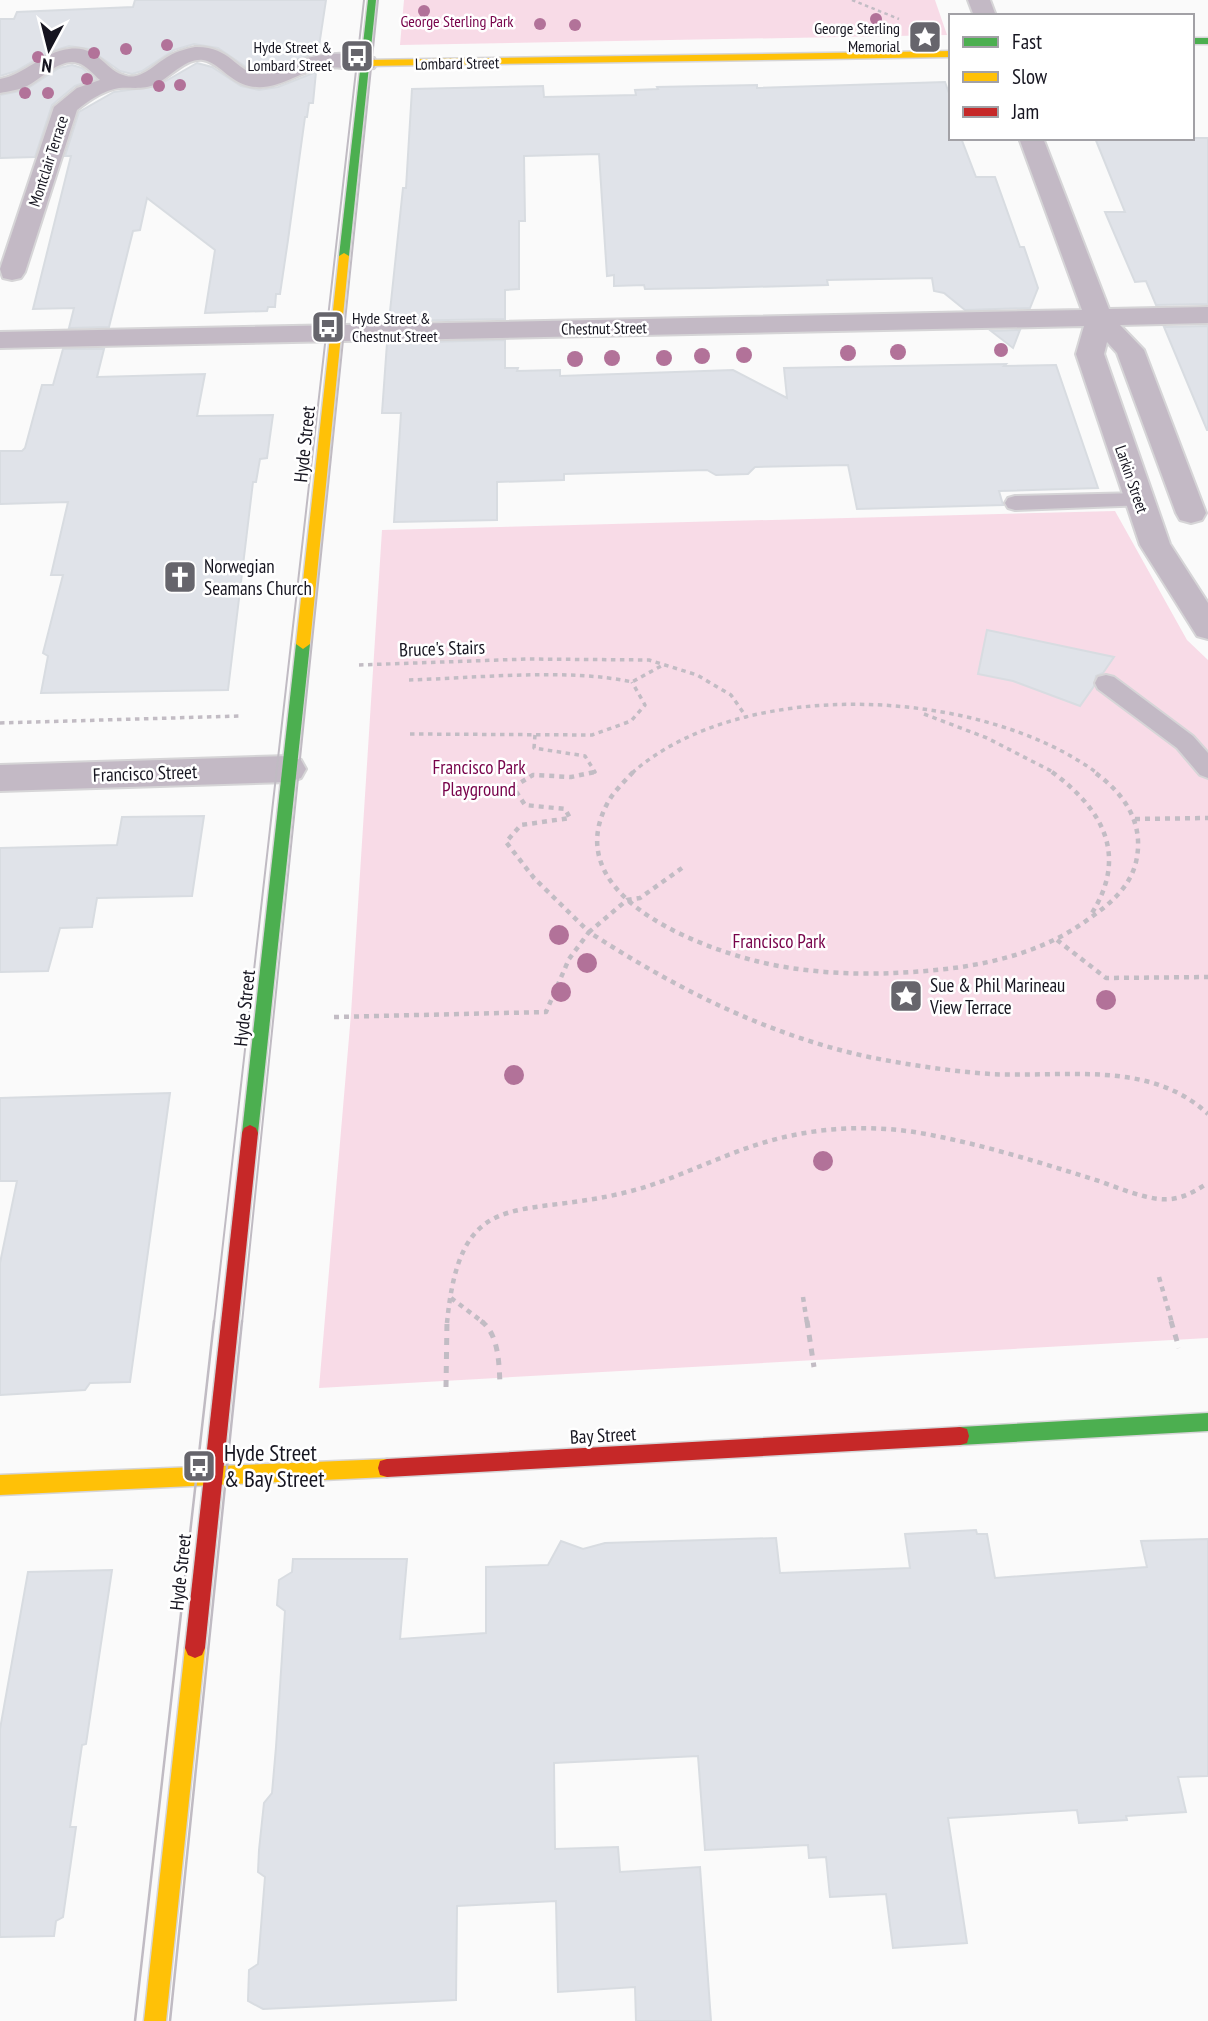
<svg xmlns="http://www.w3.org/2000/svg" width="1208" height="2021" font-family="'PT Sans Narrow',sans-serif">
<style>
.green{fill:#f8dbe7}
.building{fill:#e0e3e9;stroke:#d8dce1;stroke-width:2}
.lines{fill:none;stroke-linecap:round;stroke-linejoin:round}
.lane-casing{stroke:#d6d5d7;stroke-width:4}
.street-casing{stroke:#d6d5d7;stroke-width:4}
.fast-casing{stroke:#d6d5d7;stroke-width:3}
.slow-casing{stroke:#d6d5d7;stroke-width:3}
.jam-casing{stroke:#d6d5d7;stroke-width:3}
.path-far3{stroke:#c2bcc4;stroke-width:2.5;stroke-dasharray:3.5 3.5;stroke-linecap:butt}
.path-far2{stroke:#c2bcc4;stroke-width:3.5;stroke-dasharray:4.5 4.5;stroke-linecap:butt}
.path-far1{stroke:#c2bcc4;stroke-width:4.5;stroke-dasharray:5 5;stroke-linecap:butt}
.path{stroke:#c2bcc4;stroke-width:5;stroke-dasharray:7 7;stroke-linecap:butt}
.lane{fill:#c3b9c5;fill-rule:evenodd}
.street{fill:#c3b9c5;fill-rule:evenodd}
.fast{fill:#4caf50;fill-rule:evenodd}
.slow{fill:#ffc107;fill-rule:evenodd}
.jam{fill:#c62828;fill-rule:evenodd}
.tram-far1{stroke:#c0bbc3;stroke-width:2}
.tram{stroke:#c0bbc3;stroke-width:2.5}
.tree{fill:#b27299}
.labels{text-anchor:middle;stroke-width:5;stroke-linejoin:round;paint-order:stroke}
.far-park-label{font-size:16px;fill:#77024a;stroke:#fff}
.far-poi-label{font-size:16px;fill:#161520;stroke:#fff;text-anchor:end}
.far-street-label{font-size:16px;fill:#161520;stroke:#fff}
.street-label{font-size:19px;fill:#161520;stroke:#fff}
.poi-label{font-size:19px;fill:#161520;stroke:#fff;text-anchor:start}
.park-label{font-size:19px;fill:#77024a;stroke:#fff}
.near-poi-label{font-size:23px;fill:#161520;stroke:#fff;text-anchor:start}
</style>
<rect width="100%" height="100%" fill="#fafafa"/>
<g class="green">
<polygon points="404,0 935,0 947,35 400,45"/>
<polygon points="1115,511 1187,640 1208,660 1208,1338 319,1388 351,1014 382,530"/>
</g>
<g class="building">
<polygon points="135,0 326,0 318,53 258,71 246,67 218,48 194,44 174,50 142,71 132,74 120,71 89,49 69,46 49,52 16,71 0,76 0,19 14,19 17,12 133,7"/>
<polygon points="197,63 212,67 241,86 259,90 278,87 316,72 313,103 309,103 307,117 305,117 288,240 280,294 276,294 275,307 268,307 267,311 205,313 215,250 147,198 140,230 133,231 109,327 69,328 74,308 33,309 71,156 65,156 79,112 114,92 157,86"/>
<polygon points="72,65 82,68 95,79 75,86 52,105 35,157 0,158 0,95 25,90 59,68"/>
<polygon points="945,82 951,99 951,138 961,138 976,177 995,177 1020,247 1024,247 1038,288 1030,308 965,310 944,293 934,291 932,278 827,280 828,285 709,288 645,289 644,285 614,286 614,275 607,276 599,154 524,156 525,221 519,221 519,289 505,290 505,319 389,321 403,188 406,188 412,89 543,86 544,97 636,95 635,90 658,89 657,87 757,85 757,88"/>
<polygon points="1095,138 1208,138 1208,304 1156,305 1146,281 1135,282 1105,212 1125,212"/>
<polygon points="1208,326 1208,430 1207,430 1164,327"/>
<polygon points="1020,330 1013,348 991,331"/>
<polygon points="505,340 505,368 518,368 517,371 560,370 560,376 733,370 787,398 784,368 1006,364 1004,366 1056,365 1098,488 999,491 1003,505 857,509 848,465 755,467 748,474 716,475 707,470 564,474 564,480 497,482 497,520 394,522 401,413 382,413 387,343"/>
<polygon points="63,349 104,349 97,377 205,374 197,416 273,415 267,458 260,459 256,482 253,482 228,690 41,693 48,656 43,653 63,575 51,575 68,502 0,504 0,451 22,451 25,448 42,385 53,385"/>
<polygon points="987,630 1114,657 1103,673 1096,676 1094,686 1080,706 1013,681 978,674"/>
<polygon points="204,816 192,896 97,898 92,927 60,928 48,971 0,972 0,848 117,845 122,817"/>
<polygon points="170,1093 130,1382 90,1383 85,1390 0,1395 0,1263 17,1181 0,1181 0,1098"/>
<polygon points="976,1530 977,1534 987,1534 995,1578 1147,1567 1141,1541 1208,1539 1208,1776 1178,1777 1186,1812 1126,1816 1127,1820 1079,1823 1077,1810 948,1818 967,1943 893,1948 886,1894 830,1897 826,1857 809,1858 808,1845 705,1850 698,1756 554,1763 555,1849 618,1847 620,1872 700,1867 711,2021 636,2021 635,1987 558,1992 556,1901 457,1906 456,2000 263,2009 248,2001 249,1970 258,1964 265,1877 258,1872 259,1850 264,1803 272,1793 276,1747 285,1611 277,1605 279,1580 292,1572 293,1559 407,1559 400,1639 486,1633 486,1567 548,1565 561,1541 583,1549 605,1543 776,1538 780,1573 910,1568 905,1534"/>
<polygon points="112,1570 86,1744 82,1745 70,1827 76,1827 63,1917 56,1921 54,1936 0,1937 0,1729 28,1572"/>
</g>
<g class="lines">
<defs>
<g id="lane">
<polygon points="1139,493 1146,495 1149,500 1146,505 1015,510 1008,508 1005,503 1008,498 1015,496"/>
<polygon points="1106,675 1114,677 1193,736 1208,753 1208,778 1200,775 1177,748 1098,689 1095,683 1098,677"/>
</g>
<g id="street">
<polygon points="968,0 990,0 996,16 974,16"/>
<path d="M195,47C231,46 237,73 258,74C272,75 286,65 299,61C322,52 350,52 374,58L377,63L374,68C356,72 338,65 321,68C296,73 276,92 249,86C230,82 218,62 203,60C185,58 171,77 156,84C143,90 132,87 119,88C104,90 88,101 77,110L25,272L21,278L12,280L3,278L0,269L54,107L77,88L100,80C93,74 86,65 78,63C61,57 41,79 27,86C19,90 9,91 0,93V79C25,75 42,52 69,49C99,45 104,71 126,76C142,80 156,63 169,56C177,51 186,49 195,47Z"/>
<polygon points="1019,138 1043,138 1109,309 1208,307 1208,323 1120,325 1144,350 1206,513 1202,520 1191,523 1180,520 1176,513 1117,353 1107,342 1104,354 1170,544 1208,603 1208,639 1197,636 1140,545 1076,354 1084,326 0,348 0,332 1082,310"/>
<polygon points="289,756 301,760 306,769 301,778 289,782 0,791 0,765"/>
</g>
<g id="fast">
<polygon points="368,0 376,0 349,256 344,259 339,256"/>
<rect x="1192" y="38" width="16" height="6"/>
<polygon points="303,639 310,644 258,1133 256,1138 250,1141 244,1138 242,1133 296,644"/>
<polygon points="1208,1413 1208,1431 960,1445 953,1443 951,1436 953,1429 960,1427"/>
</g>
<g id="slow">
<polygon points="951,51 951,57 366,66 361,63 366,60"/>
<polygon points="344,253 349,256 310,644 303,649 296,644 339,256"/>
<polygon points="387,1459 394,1461 396,1468 394,1475 387,1477 0,1495 0,1475"/>
<polygon points="195,1638 202,1641 205,1648 166,2021 144,2021 185,1648 188,1641"/>
</g>
<g id="jam">
<polygon points="250,1125 256,1128 258,1133 205,1648 202,1655 195,1658 188,1655 185,1648 242,1133 244,1128"/>
<polygon points="960,1427 967,1429 969,1436 967,1443 960,1445 387,1477 380,1475 378,1468 380,1461 387,1459"/>
</g>
</defs>
<use href="#lane" class="lane-casing"/>
<use href="#street" class="street-casing"/>
<use href="#fast" class="fast-casing"/>
<use href="#slow" class="slow-casing"/>
<use href="#jam" class="jam-casing"/>
<polyline class="path-far3" points="852,0 899,19"/>
<g class="path-far2">
<polyline points="359,665 527,659 649,660 697,675 731,695 747,718"/>
<path d="M409,680C476,678 568,668 632,682L663,665"/>
<polyline points="924,714 987,738 1055,773"/>
<polyline points="0,723 240,716"/>
<polyline points="410,734 592,735 631,721 645,705 632,682"/>
<polyline points="535,735 534,748 585,756 595,772 589,773"/>
<path d="M632,773C743,675 982,688 1097,773"/>
</g>
<g class="path-far1">
<path d="M633,772C624,782 613,792 607,804C560,894 693,945 756,961C799,972 850,975 894,973C962,970 1034,960 1090,918C1110,904 1130,887 1136,862C1145,823 1124,793 1094,772"/>
<path d="M1052,772C1104,810 1129,857 1090,916"/>
<polyline points="1135,819 1208,818"/>
<path d="M682,868L640,898L627,900L589,932C675,988 767,1035 869,1057C909,1065 949,1071 990,1074C1064,1078 1149,1059 1208,1114"/>
<polyline points="1057,940 1106,978 1208,977"/>
<polyline points="334,1017 546,1012 569,959 589,932 534,878 506,842 521,825 570,818 565,809 525,805 513,787 533,775 571,777 595,772"/>
<polyline points="1159,1277 1172,1323"/>
<polyline points="803,1297 807,1323"/>
<polyline points="451,1298 484,1323"/>
<path d="M447,1323C460,1186 515,1218 619,1194C665,1184 708,1161 753,1146C812,1126 875,1123 936,1136C986,1146 1035,1161 1083,1176C1108,1183 1134,1196 1159,1199C1179,1201 1192,1193 1208,1183"/>
</g>
<g class="path">
<path d="M481,1321C499,1334 499,1364 500,1384"/>
<polyline points="807,1321 814,1367"/>
<polyline points="1171,1321 1179,1348"/>
<polyline points="446,1387 447,1321"/>
</g>
<use href="#lane" class="lane"/>
<use href="#street" class="street"/>
<use href="#fast" class="fast"/>
<use href="#slow" class="slow"/>
<use href="#jam" class="jam"/>
<g class="tram-far1">
<polyline points="214,1323 364,0"/>
<polyline points="242,1323 378,0"/>
</g>
<g class="tram">
<polyline points="135,2021 214,1321"/>
<polyline points="170,2021 242,1321"/>
</g>
</g>
<g class="tree">
<circle cx="424" cy="11" r="6"/>
<circle cx="876" cy="19" r="6"/>
<circle cx="540" cy="24" r="6"/>
<circle cx="575" cy="25" r="6"/>
<circle cx="167" cy="45" r="6"/>
<circle cx="126" cy="49" r="6"/>
<circle cx="94" cy="53" r="6"/>
<circle cx="38" cy="57" r="6"/>
<circle cx="87" cy="79" r="6"/>
<circle cx="180" cy="85" r="6"/>
<circle cx="159" cy="86" r="6"/>
<circle cx="25" cy="93" r="6"/>
<circle cx="48" cy="93" r="6"/>
<circle cx="1001" cy="350" r="7"/>
<circle cx="898" cy="352" r="8"/>
<circle cx="848" cy="353" r="8"/>
<circle cx="744" cy="355" r="8"/>
<circle cx="702" cy="356" r="8"/>
<circle cx="612" cy="358" r="8"/>
<circle cx="664" cy="358" r="8"/>
<circle cx="575" cy="359" r="8"/>
<circle cx="559" cy="935" r="10"/>
<circle cx="587" cy="963" r="10"/>
<circle cx="561" cy="992" r="10"/>
<circle cx="1106" cy="1000" r="10"/>
<circle cx="514" cy="1075" r="10"/>
<circle cx="823" cy="1161" r="10"/>
</g>
<defs>
<symbol id="sight-square" viewBox="-11 -11 22 22"><rect x="-9" y="-9" width="18" height="18" rx="4" fill="#66656c" stroke="#fff"/><path d="M0-6L1.8-2.2L6-1.7L2.9 1.2L3.7 5.4L0 3.3L-3.7 5.4L-2.9 1.2L-6-1.7L-1.8-2.2Z" fill="#fff"/></symbol>
<symbol id="bus-square" viewBox="-11 -11 22 22"><rect x="-9" y="-9" width="18" height="18" rx="4" fill="#66656c" stroke="#fff"/><path d="M-5-6H5V4H4V6H2V4H-2V6H-4V4H-5ZM-3.5-4V0h7V-4ZM-3.5 1.2v1.5H-2V1.2ZM2 1.2v1.5H3.5V1.2Z" fill="#fff"/></symbol>
<symbol id="church-square" viewBox="-11 -11 22 22"><rect x="-9" y="-9" width="18" height="18" rx="4" fill="#66656c" stroke="#fff"/><path d="M-1.2-6h2.4v3.5h3.3v2.4h-3.3V6h-2.4V-.1h-3.3v-2.4h3.3Z" fill="#fff"/></symbol>
</defs>
<g fill-rule="evenodd">
<use href="#sight-square" x="906" y="18" width="38" height="38"/>
<use href="#bus-square" x="338" y="37" width="38" height="38"/>
<use href="#bus-square" x="309" y="308" width="38" height="38"/>
<use href="#church-square" x="161" y="558" width="38" height="38"/>
<use href="#sight-square" x="887" y="977" width="38" height="38"/>
<use href="#bus-square" x="180" y="1447" width="38" height="38"/>
</g>
<g class="labels">
<g class="far-park-label">
<text x="457" y="27">George Sterling Park</text>
</g>
<g class="far-poi-label">
<text x="900" y="34">George Sterling<tspan x="900" dy="18">Memorial</tspan></text>
<text x="332" y="53">Hyde Street &amp;<tspan x="332" dy="18">Lombard Street</tspan></text>
<text x="352" y="324" text-anchor="start">Hyde Street &amp;<tspan x="352" dy="18">Chestnut Street</tspan></text>
</g>
<g class="far-street-label">
<text transform="translate(457 63) rotate(-1)" y="6">Lombard Street</text>
<text transform="translate(48 161) rotate(-72)" y="6">Montclair Terrace</text>
<text transform="translate(604 328) rotate(-1)" y="6">Chestnut Street</text>
<text transform="translate(1132 479) rotate(71)" y="6">Larkin Street</text>
</g>
<g class="street-label">
<text transform="translate(304 444) rotate(-84)" y="7">Hyde Street</text>
<text transform="translate(442 648) rotate(-2)" y="7">Bruce's Stairs</text>
<text transform="translate(145 773) rotate(-2)" y="7">Francisco Street</text>
<text transform="translate(244 1008) rotate(-84)" y="7">Hyde Street</text>
<text transform="translate(603 1435) rotate(-3)" y="7">Bay Street</text>
<text transform="translate(180 1572) rotate(-84)" y="7">Hyde Street</text>
</g>
<g class="poi-label">
<text x="204" y="573">Norwegian<tspan x="204" dy="22">Seamans Church</tspan></text>
<text x="930" y="992">Sue &amp; Phil Marineau<tspan x="930" dy="22">View Terrace</tspan></text>
</g>
<g class="park-label">
<text x="479" y="774">Francisco Park<tspan x="479" dy="22">Playground</tspan></text>
<text x="779" y="948">Francisco Park</text>
</g>
<g class="near-poi-label">
<text x="224" y="1461">Hyde Street<tspan x="224" dy="26">&amp; Bay Street</tspan></text>
</g>
</g>
<rect x="949" y="14" width="245" height="126" fill="#ffffff" stroke="#a2a1a6" stroke-width="2"/>
<rect x="963" y="37" width="35" height="10" fill="#4caf50" stroke="#a2a1a6" stroke-width="2"/>
<text x="1012" y="49" font-size="21" fill="#161520">Fast</text>
<rect x="963" y="72" width="35" height="10" fill="#ffc107" stroke="#a2a1a6" stroke-width="2"/>
<text x="1012" y="84" font-size="21" fill="#161520">Slow</text>
<rect x="963" y="107" width="35" height="10" fill="#c62828" stroke="#a2a1a6" stroke-width="2"/>
<text x="1012" y="119" font-size="21" fill="#161520">Jam</text>
<g transform="translate(49 49) rotate(187)" stroke="#ffffff" stroke-width="5" paint-order="stroke">
<path d="M0-5L12 26L0 18L-12 26Z" fill="#161520"/>
<text y="-10" font-size="19" font-weight="bold" text-anchor="middle" fill="#161520">N</text>
</g>
</svg>
